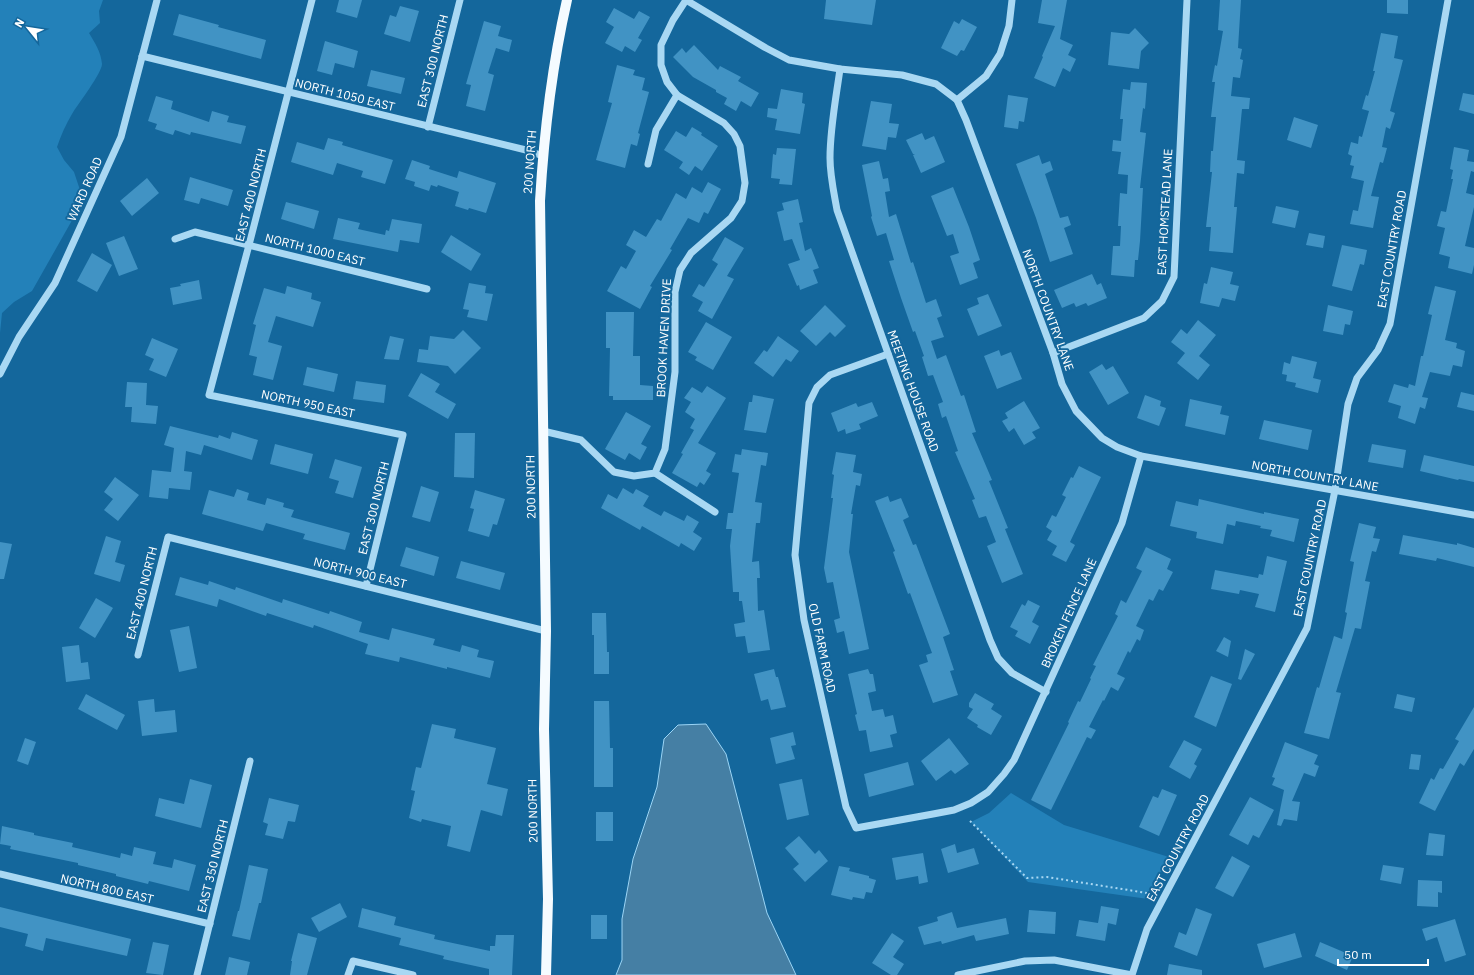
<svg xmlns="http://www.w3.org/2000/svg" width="1474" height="975" font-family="'IBM Plex Sans',sans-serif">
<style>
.green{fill:#2381b9}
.water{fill:#457fa4;stroke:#9bd5f6}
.building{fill:#4193c4}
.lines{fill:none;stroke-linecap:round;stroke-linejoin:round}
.path{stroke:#a9d8f3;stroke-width:2;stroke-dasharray:2 3;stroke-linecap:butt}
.minor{stroke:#a9d8f3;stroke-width:7}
.major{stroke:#f5fbff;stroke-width:10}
.labels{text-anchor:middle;stroke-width:4;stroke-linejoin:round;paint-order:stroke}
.street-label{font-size:12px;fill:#fff;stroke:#14679c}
</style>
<rect width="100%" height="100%" fill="#14679c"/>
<g class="green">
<path d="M0,0H103L99,11L100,23L89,33C95,43 101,52 102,64C102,73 78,104 72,114C66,124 61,135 57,147L64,160L74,172L81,193L75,215L32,291L14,302L2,313L0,333Z"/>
<polygon points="1011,793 1064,825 1169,857 1148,899 1028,882 971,822 989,813"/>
</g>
<polygon class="water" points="706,724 726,754 767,913 796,975 616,975 622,960 622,919 633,859 657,787 664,739 678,725"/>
<g class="building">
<polygon points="339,0 362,0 357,18 336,12"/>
<polygon points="826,0 876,0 872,25 824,19"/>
<polygon points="1042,0 1067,0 1060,39 1073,45 1068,55 1076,59 1070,72 1063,68 1055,87 1034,78 1043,57 1042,56 1055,26 1038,23"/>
<polygon points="1220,0 1241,0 1238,48 1242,49 1240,59 1243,60 1240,78 1233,77 1231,96 1250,98 1249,109 1242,109 1237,160 1245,161 1244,174 1237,173 1234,207 1237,207 1233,253 1209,251 1211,227 1206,227 1212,172 1210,172 1211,151 1213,151 1216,117 1211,117 1215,82 1212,82 1215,65 1217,66 1223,31 1218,30"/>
<polygon points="1387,0 1408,0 1408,14 1387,13"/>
<polygon points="400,6 419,11 410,42 384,34 390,15 396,17"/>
<polygon points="614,8 634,19 639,11 650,17 638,38 642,40 635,52 625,46 622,52 605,43 614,27 606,22"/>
<polygon points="179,14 219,25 218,27 266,40 261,59 173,35"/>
<polygon points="962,19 977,27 964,51 961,50 957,56 941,48 954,21 959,24"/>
<polygon points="484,21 501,26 498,36 512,40 509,52 496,48 488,73 494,75 485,111 466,106 471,85 466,84"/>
<polygon points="1135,28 1149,43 1141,51 1139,69 1108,65 1111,32 1129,34"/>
<polygon points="1381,33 1398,36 1394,58 1403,60 1390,111 1395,113 1390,129 1386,127 1382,147 1387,148 1383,163 1380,162 1371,196 1379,197 1373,228 1350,224 1353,210 1358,211 1364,181 1351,178 1354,166 1350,165 1352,156 1348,154 1351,142 1358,144 1359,136 1362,137 1369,111 1362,109 1366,95 1368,96 1375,71 1373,71"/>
<polygon points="325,41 358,51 354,68 335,63 332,75 317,71"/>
<polygon points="694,45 718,70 720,66 741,77 738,81 759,93 751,107 741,101 736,111 724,104 727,98 716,92 716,90 693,77 673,57 682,48 686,53"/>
<polygon points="617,65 635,70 633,75 645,78 642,90 649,92 638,133 640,134 637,146 631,144 625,168 596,160 612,103 608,102"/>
<polygon points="371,70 405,78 401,94 367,86"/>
<polygon points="1131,82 1147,83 1145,109 1143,108 1140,132 1146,133 1140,188 1143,188 1140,241 1138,260 1135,260 1134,277 1111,275 1113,246 1120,246 1121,226 1118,226 1120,193 1127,194 1128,175 1118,174 1121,152 1112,151 1113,140 1121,141 1123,119 1120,119 1123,89 1130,90"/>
<polygon points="781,89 803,93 802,103 805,104 800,134 775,130 777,119 767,117 768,108 777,109"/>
<polygon points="1463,93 1474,95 1474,114 1459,110"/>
<polygon points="1008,95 1028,98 1024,122 1019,121 1018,129 1004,127"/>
<polygon points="156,96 173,101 171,109 209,122 212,111 229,116 227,122 246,126 241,144 191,132 190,135 175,130 173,135 155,129 157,124 148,121"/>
<polygon points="871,101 892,104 889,123 899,124 896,138 888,137 886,150 862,146"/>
<polygon points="1294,117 1318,125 1311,148 1287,140"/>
<polygon points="692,127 702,133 701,135 718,146 702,171 695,166 689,175 679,168 683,162 664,150 676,131 686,137"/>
<polygon points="922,133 925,140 934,136 945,162 921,173 913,155 915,154 913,154 906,140"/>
<polygon points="328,138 343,142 342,145 393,160 385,184 361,177 363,171 337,163 333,175 291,162 297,142 324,150"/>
<polygon points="1454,147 1469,150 1467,161 1474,162 1474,172 1471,171 1466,193 1474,195 1474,207 1465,246 1474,248 1474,265 1472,274 1448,268 1450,257 1439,254 1445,228 1437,226 1441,211 1446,212 1453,179 1451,179 1453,170 1450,169"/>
<polygon points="777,148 796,149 792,185 779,184 780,179 771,178 773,154 776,155"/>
<polygon points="1039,155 1042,164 1050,161 1053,170 1045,174 1060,218 1068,216 1071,225 1064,228 1073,254 1050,262 1036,218 1016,164"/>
<polygon points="412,160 430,166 429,169 457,178 459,171 496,183 486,213 469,208 468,210 455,206 459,192 438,185 437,187 431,185 429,191 414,186 415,182 405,179"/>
<polygon points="879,161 883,179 888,178 890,191 885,192 889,217 896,214 911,263 913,262 926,303 936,299 942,316 937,318 944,337 931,341 937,359 946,355 961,396 964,395 976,432 972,433 992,480 989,481 1008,528 1005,529 1023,574 1002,583 987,546 996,542 986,516 979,518 972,500 975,499 955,452 958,451 946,416 942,418 938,404 943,402 933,375 928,376 922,357 924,356 915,331 913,332 901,298 889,261 894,260 886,233 877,236 871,217 872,216 862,165"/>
<polygon points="190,177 233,190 228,206 201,198 199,204 184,200"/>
<polygon points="147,178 159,193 132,216 120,201"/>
<polygon points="708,182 721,189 708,214 704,212 699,223 688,218 670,249 672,250 650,286 652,287 640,309 607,291 621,266 626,269 636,251 626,245 634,230 646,237 657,219 661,221 676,193 686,199 692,187 702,193"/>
<polygon points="953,187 969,227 980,260 973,263 978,278 960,285 950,256 959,253 953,234 947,236 931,196"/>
<polygon points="798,199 803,222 799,223 805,251 811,248 819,268 813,270 818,283 800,290 799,285 797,286 788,264 800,260 792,239 784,241 777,212 784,210 782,203"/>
<polygon points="286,202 319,211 314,229 281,219"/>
<polygon points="1276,206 1299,211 1295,228 1272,223"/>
<polygon points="338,218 360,223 358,229 385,235 386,230 389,231 392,219 422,224 419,243 400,240 398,252 333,239"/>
<polygon points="1309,233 1325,236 1323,248 1306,245"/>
<polygon points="451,235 481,254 471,271 441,252"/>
<polygon points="124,236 138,269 119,276 106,243"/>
<polygon points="725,237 744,248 727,276 734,279 712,319 698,311 703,302 692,296 699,284 704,287 718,264 712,260"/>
<polygon points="1342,245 1367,250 1364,265 1360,264 1352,291 1332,286"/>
<polygon points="92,253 112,265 97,292 77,281"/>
<polygon points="1211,267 1233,272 1230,284 1239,286 1235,301 1222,298 1219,307 1200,303 1204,283 1207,284"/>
<polygon points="1092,274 1097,285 1101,283 1107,298 1088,306 1086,303 1076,307 1074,303 1062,308 1054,290"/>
<polygon points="199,280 202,299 173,305 170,288 181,286 180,284"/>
<polygon points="469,283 486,286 485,293 493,294 487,321 467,317 469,310 463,309"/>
<polygon points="287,286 312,293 311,299 321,302 313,327 276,316 268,342 282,346 273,380 253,375 257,357 249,355 256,325 253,324 264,288 285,294"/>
<polygon points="1435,286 1456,291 1445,340 1457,343 1456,348 1465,351 1462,367 1453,365 1450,376 1430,372 1422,397 1428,398 1425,409 1420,407 1415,424 1398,418 1401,406 1388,402 1394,384 1408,388 1409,384 1415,386 1421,356 1423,356 1432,315 1428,314"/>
<polygon points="988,294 1002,326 978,336 967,309 979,304 977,298"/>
<polygon points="825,305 846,326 835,337 830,332 816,346 800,331"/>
<polygon points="1328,305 1353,311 1350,325 1345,324 1343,335 1323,331"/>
<polygon points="606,312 634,312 633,356 640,356 640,385 653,386 653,400 613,400 613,396 609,396 610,348 606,348"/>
<polygon points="1198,320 1216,335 1199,356 1210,365 1198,380 1177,363 1185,353 1171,342 1181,329 1187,334"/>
<polygon points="706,322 732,337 713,370 695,360 697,357 688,352"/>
<polygon points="463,330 481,348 455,374 448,366 417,362 419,349 428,350 430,336 454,339"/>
<polygon points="390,336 404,339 399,360 384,359"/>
<polygon points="778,336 799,351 791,362 786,359 773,377 754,363 764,350 767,352"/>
<polygon points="152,338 178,349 166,377 149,370 154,359 145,355"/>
<polygon points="999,350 1001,356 1011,352 1022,379 997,389 984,356"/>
<polygon points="1292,356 1317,362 1313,378 1321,380 1318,393 1295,387 1296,383 1286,381 1287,375 1282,374 1284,362 1290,364"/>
<polygon points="1102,364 1106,370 1113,366 1129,393 1108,405 1089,372"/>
<polygon points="307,367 338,374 334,392 303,385"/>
<polygon points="421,373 440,384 435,392 456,404 448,419 408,396"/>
<polygon points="356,381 386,385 384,403 353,399"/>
<polygon points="127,382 147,383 146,405 158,406 156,424 131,422 132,407 125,407"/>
<polygon points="707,386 726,398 698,443 716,453 706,471 711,474 704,485 700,482 697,487 672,473 683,454 681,453 694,430 690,428 695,419 685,412 691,402 684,398 692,387 702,393"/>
<polygon points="1461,392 1474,395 1474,411 1457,407"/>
<polygon points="753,395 774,399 766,433 744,430 749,402 752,402"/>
<polygon points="1145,395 1161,401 1160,406 1166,408 1159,426 1137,418"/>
<polygon points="1190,399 1222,406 1220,414 1229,416 1225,435 1185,426"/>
<polygon points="1024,401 1040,428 1032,432 1036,438 1024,445 1014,428 1009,432 1002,421 1008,418 1005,413"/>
<polygon points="872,402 878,416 859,424 861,429 846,434 845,429 838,432 831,413 856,403 858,407"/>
<polygon points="626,412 651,426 641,444 647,447 640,460 629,453 625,460 605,449"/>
<polygon points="1264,420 1312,430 1308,450 1259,439"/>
<polygon points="170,426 218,438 219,435 230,439 232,432 258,440 252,460 204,445 201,455 186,451 184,471 192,472 190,490 169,488 168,499 149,497 152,470 171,472 174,448 164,445"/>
<polygon points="455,433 475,433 474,478 454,477"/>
<polygon points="275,444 313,454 308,474 270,464"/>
<polygon points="1372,444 1406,450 1403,468 1368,462"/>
<polygon points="742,449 768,453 766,466 761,465 755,502 762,503 760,523 756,523 752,562 759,561 760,578 757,578 758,611 764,610 770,650 748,653 745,636 736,637 734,624 745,622 742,601 739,601 739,592 733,592 730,546 732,529 726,529 728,513 733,513 739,473 732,472 735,454 741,455"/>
<polygon points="836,452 856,455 853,472 862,474 860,486 856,485 851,514 853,514 849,552 869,649 849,654 844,631 837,633 834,620 840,618 833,582 827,583 824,568 833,498 831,498 834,475 832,474"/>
<polygon points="1424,455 1474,466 1474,482 1459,479 1458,480 1420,471"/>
<polygon points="335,459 362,467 353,498 335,493 339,481 329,478"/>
<polygon points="1079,466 1101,477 1070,542 1075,545 1066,562 1052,555 1057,546 1047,540 1052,531 1046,527 1052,515 1056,517 1066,497 1062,495 1071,477 1073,478"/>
<polygon points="115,477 139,495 118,521 104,510 113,499 104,492"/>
<polygon points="421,486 439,492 430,522 412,517"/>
<polygon points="623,488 633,494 636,489 649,496 643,506 661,516 664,511 684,521 687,515 699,522 693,532 702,538 694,551 681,543 679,547 642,526 640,530 601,508 608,494 617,499"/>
<polygon points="237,489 249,493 247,500 265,505 267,498 284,503 283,507 294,510 291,517 350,533 345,550 303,539 305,534 266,523 263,531 202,514 209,490 234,497"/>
<polygon points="475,490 505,499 497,525 493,524 489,537 468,531 474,509 470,508"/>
<polygon points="888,496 890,502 901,498 909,517 903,520 913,545 916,544 950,634 943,637 954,670 950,671 958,695 933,703 919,665 928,662 926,655 932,653 910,593 908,594 893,552 895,551 875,501"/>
<polygon points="1199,499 1264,514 1264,512 1299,519 1294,542 1270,536 1272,530 1260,528 1261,526 1236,521 1235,526 1227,524 1223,544 1196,538 1197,532 1170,526 1176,501 1198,506"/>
<polygon points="1359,523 1376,527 1373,538 1380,539 1376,552 1372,551 1365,581 1370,582 1361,629 1355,628 1336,692 1341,693 1329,739 1304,733 1317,687 1319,688 1334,636 1342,639 1347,613 1345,612 1354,562 1350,561"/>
<polygon points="1403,535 1457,545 1457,543 1474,548 1474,567 1437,558 1436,561 1399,554"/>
<polygon points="106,536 121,541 115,562 125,565 120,582 94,574"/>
<polygon points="0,542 12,544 4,579 0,579"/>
<polygon points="406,547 439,557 434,576 400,566"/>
<polygon points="1146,547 1171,559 1167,569 1173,572 1163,591 1159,589 1153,601 1149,599 1136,626 1144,630 1140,641 1137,639 1130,653 1128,651 1117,674 1125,678 1118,691 1111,687 1104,701 1103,700 1089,727 1096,730 1091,739 1087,737 1051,810 1031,800 1069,723 1068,722 1078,701 1080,702 1091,679 1090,678 1096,666 1093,665 1118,616 1115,614 1121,600 1126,603 1142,571 1136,568"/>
<polygon points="1267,556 1287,561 1275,612 1255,607 1259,594 1240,590 1239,594 1211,589 1215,570 1258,578 1259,574 1263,575"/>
<polygon points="461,561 505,573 500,590 456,578"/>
<polygon points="180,577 208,585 209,581 235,590 236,587 282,603 283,599 329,614 330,611 362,622 359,632 389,640 392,628 435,639 433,645 460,652 462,645 479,650 477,657 494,661 490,678 447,667 447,669 400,657 399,662 365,654 368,644 314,625 313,628 267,613 266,616 219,599 217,607 175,595"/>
<polygon points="96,598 113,608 95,638 79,628"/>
<polygon points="1028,600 1040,606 1032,622 1039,626 1030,644 1015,636 1018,631 1010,627 1022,604 1025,606"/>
<polygon points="592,613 606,613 607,652 609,652 609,674 594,674 594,635 592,635"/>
<polygon points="189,626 197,668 179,672 170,630"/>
<polygon points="1224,637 1231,641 1228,657 1216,651"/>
<polygon points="79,645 81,663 88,662 90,679 66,682 62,647"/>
<polygon points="1245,649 1255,654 1241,680 1238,679"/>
<polygon points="774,669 776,677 778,677 786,707 771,710 768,699 761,701 754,674"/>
<polygon points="868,669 870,674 873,674 876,691 868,693 872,711 883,709 885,717 893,715 897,733 890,735 893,747 870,752 866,730 859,731 855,715 857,714 848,674"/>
<polygon points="1211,676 1232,684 1216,727 1194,717"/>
<polygon points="975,693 994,704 991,709 1002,716 991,735 977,727 978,725 967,718 973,709 969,707 969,703"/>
<polygon points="86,694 125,715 117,730 78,709"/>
<polygon points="1397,694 1415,698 1412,712 1394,708"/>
<polygon points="154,699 155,712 175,710 177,732 142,736 138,701"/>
<polygon points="594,701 609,701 610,748 613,748 613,787 594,787"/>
<polygon points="1474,707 1474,749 1464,766 1460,763 1435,811 1419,803 1431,778 1434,780 1440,768 1443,769 1459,741 1455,739"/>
<polygon points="432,724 456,729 454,738 496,748 487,784 508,789 502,816 481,810 470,852 447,846 451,826 422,819 421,822 409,818 415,791 411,790 416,767 421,768"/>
<polygon points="793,732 796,745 791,746 795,759 776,764 770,738"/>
<polygon points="25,738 36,742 28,765 17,761"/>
<polygon points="949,738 969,764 955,774 951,770 936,781 921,761"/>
<polygon points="1184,740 1202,749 1194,764 1197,766 1190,779 1169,767"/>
<polygon points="1285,742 1318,755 1314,764 1319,766 1315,777 1304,773 1292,801 1300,802 1297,821 1284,819 1281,826 1277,825 1284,790 1272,785 1275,778 1272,777"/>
<polygon points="1411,754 1421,755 1419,770 1409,769"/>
<polygon points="908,762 914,785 869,797 864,774"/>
<polygon points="190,779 212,785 201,828 155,816 159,798 184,804"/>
<polygon points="802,779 809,815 787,820 779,784"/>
<polygon points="1162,789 1177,795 1159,836 1139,827 1153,796 1158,798"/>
<polygon points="1250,797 1274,810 1259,838 1253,835 1248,845 1229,835"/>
<polygon points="269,798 299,805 295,822 288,821 283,839 265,835 268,824 263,822"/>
<rect x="596" y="812" width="17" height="29"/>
<polygon points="2,826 34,833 34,835 73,843 72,847 120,858 121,853 132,856 134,847 156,852 153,864 172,868 174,859 196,865 189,891 149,881 148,884 116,876 116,874 78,865 78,863 10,849 11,846 0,844"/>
<polygon points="1429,833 1445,835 1443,856 1426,855"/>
<polygon points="799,836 815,854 819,850 828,861 805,882 793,869 799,864 785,848"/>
<polygon points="955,844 957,853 974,848 979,864 948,873 941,849"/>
<polygon points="923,853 928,882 919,884 918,876 896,880 892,858"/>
<polygon points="1232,856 1250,866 1233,897 1215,888"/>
<polygon points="249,865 268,869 261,903 259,903 250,940 232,936 238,911 239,911"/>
<polygon points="1383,865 1404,868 1401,884 1380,880"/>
<polygon points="839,866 850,868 849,871 869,876 869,878 876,880 872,893 866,892 864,899 853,897 852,900 831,895"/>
<polygon points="1418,880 1442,881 1442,893 1438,892 1438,907 1417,906"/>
<polygon points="340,903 347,917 319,932 311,918"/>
<polygon points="1101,906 1119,909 1116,925 1108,923 1105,941 1076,936 1079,920 1098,923"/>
<polygon points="0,907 131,939 127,956 46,938 43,951 25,946 28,934 0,927"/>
<polygon points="362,908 396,917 394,925 435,935 434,939 490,951 490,946 495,946 496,935 514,935 512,975 489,975 489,969 443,959 444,956 399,945 401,938 358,927"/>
<polygon points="1196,908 1212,914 1197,956 1174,947 1179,932 1186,935"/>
<polygon points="1029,910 1056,912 1055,934 1027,932"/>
<polygon points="952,912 957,928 1006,918 1009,934 976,941 974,935 942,944 941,941 924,945 918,927 938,921 937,917"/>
<rect x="591" y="915" width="16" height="24"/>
<polygon points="1455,919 1466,955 1445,962 1437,937 1426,941 1422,929"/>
<polygon points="298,933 317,938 307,975 290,975 292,961 291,961"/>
<polygon points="892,933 904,941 893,957 904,964 897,975 891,975 872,963"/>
<polygon points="1295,933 1302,957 1264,968 1257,944"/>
<polygon points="153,942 169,945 163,975 146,973"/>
<polygon points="1320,942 1353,956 1347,970 1315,956"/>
<polygon points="229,957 250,962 247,975 225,975"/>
<polygon points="1169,964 1202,970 1202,975 1167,975"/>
</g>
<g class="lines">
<polyline class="path" points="970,821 1027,878 1047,877 1147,893"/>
<g class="minor">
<polyline points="312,0 249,245 209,395 403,435 366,586"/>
<polyline points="686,0 766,48 789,60 840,69 902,75 936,84 957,100 966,120 1053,353 1062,384 1076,411 1102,438 1117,447 1141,456 1474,515"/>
<polyline points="142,56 526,150 543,156"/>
<path d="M840,69C836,98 830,128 830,158C830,176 834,193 837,210L990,640L998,658L1012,673L1046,692"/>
<polyline points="957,100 986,76 1000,54 1009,26 1012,0"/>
<polyline points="428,127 460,0"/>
<polyline points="648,164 656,130 677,95"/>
<polyline points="175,239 195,232 427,289"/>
<polyline points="1053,353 1144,318 1162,301 1174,277 1187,0"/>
<polyline points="888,354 830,375 817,387 809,403 795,555 804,620 846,807 856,828 933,814 954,810 971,803 988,792 1004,774 1014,760 1122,523 1141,456"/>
<polyline points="0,374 19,337 55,283 121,137 157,0"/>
<polyline points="543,431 581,440 614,472 634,476 655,473 665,449 675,372 675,292 680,270 691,253 731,218 742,201 745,183 740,146 734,134 724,123 677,95 667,82 661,65 661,45 673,20 686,0"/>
<polyline points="655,473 715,512"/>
<polyline points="138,655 168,537 546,631"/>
<polyline points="0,874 210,924"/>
<polyline points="197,975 250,761"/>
<polyline points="348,975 353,961 413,975"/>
<polyline points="958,975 1025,961 1054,960 1132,975 1147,929 1307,628 1335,490 1348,404 1357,378 1378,350 1390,324 1448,0"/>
</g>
<path class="major" d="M546,975L548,899L544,729L546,631L540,201C544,133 552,66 567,0"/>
</g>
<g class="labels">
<g class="street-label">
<text transform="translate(433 61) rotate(-76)" y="4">EAST 300 NORTH</text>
<text transform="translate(345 95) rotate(14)" y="4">NORTH 1050 EAST</text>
<text transform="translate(530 162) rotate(-86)" y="4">200 NORTH</text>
<text transform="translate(85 189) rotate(-66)" y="4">WARD ROAD</text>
<text transform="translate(251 195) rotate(-76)" y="4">EAST 400 NORTH</text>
<text transform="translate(1165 212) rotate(-87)" y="4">EAST HOMSTEAD LANE</text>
<text transform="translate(1392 249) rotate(-80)" y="4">EAST COUNTRY ROAD</text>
<text transform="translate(315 250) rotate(14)" y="4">NORTH 1000 EAST</text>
<text transform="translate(1048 310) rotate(70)" y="4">NORTH COUNTRY LANE</text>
<text transform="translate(664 338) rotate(-87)" y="4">BROOK HAVEN DRIVE</text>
<text transform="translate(913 391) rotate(70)" y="4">MEETING HOUSE ROAD</text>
<text transform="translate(308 404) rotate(12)" y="4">NORTH 950 EAST</text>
<text transform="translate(1315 476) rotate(10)" y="4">NORTH COUNTRY LANE</text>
<text transform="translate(531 487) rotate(-91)" y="4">200 NORTH</text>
<text transform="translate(374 508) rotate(-76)" y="4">EAST 300 NORTH</text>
<text transform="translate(1310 558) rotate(-78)" y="4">EAST COUNTRY ROAD</text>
<text transform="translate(360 573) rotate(14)" y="4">NORTH 900 EAST</text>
<text transform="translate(142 593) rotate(-76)" y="4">EAST 400 NORTH</text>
<text transform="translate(1069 613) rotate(-66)" y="4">BROKEN FENCE LANE</text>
<text transform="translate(822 648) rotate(78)" y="4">OLD FARM ROAD</text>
<text transform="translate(533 811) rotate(-91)" y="4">200 NORTH</text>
<text transform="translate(1178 848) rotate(-62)" y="4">EAST COUNTRY ROAD</text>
<text transform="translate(213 866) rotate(-76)" y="4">EAST 350 NORTH</text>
<text transform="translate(107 889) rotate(13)" y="4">NORTH 800 EAST</text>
</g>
</g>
<g transform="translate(28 28) rotate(300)" stroke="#14679c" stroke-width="3" paint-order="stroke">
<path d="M0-3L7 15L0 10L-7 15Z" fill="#ffffff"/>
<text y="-6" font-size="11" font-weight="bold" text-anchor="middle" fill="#ffffff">N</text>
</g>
<path d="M1338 959v6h90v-6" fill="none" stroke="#ffffff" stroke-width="2"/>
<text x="1344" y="959" font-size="12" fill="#ffffff" stroke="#14679c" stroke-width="3" paint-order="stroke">50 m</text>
</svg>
